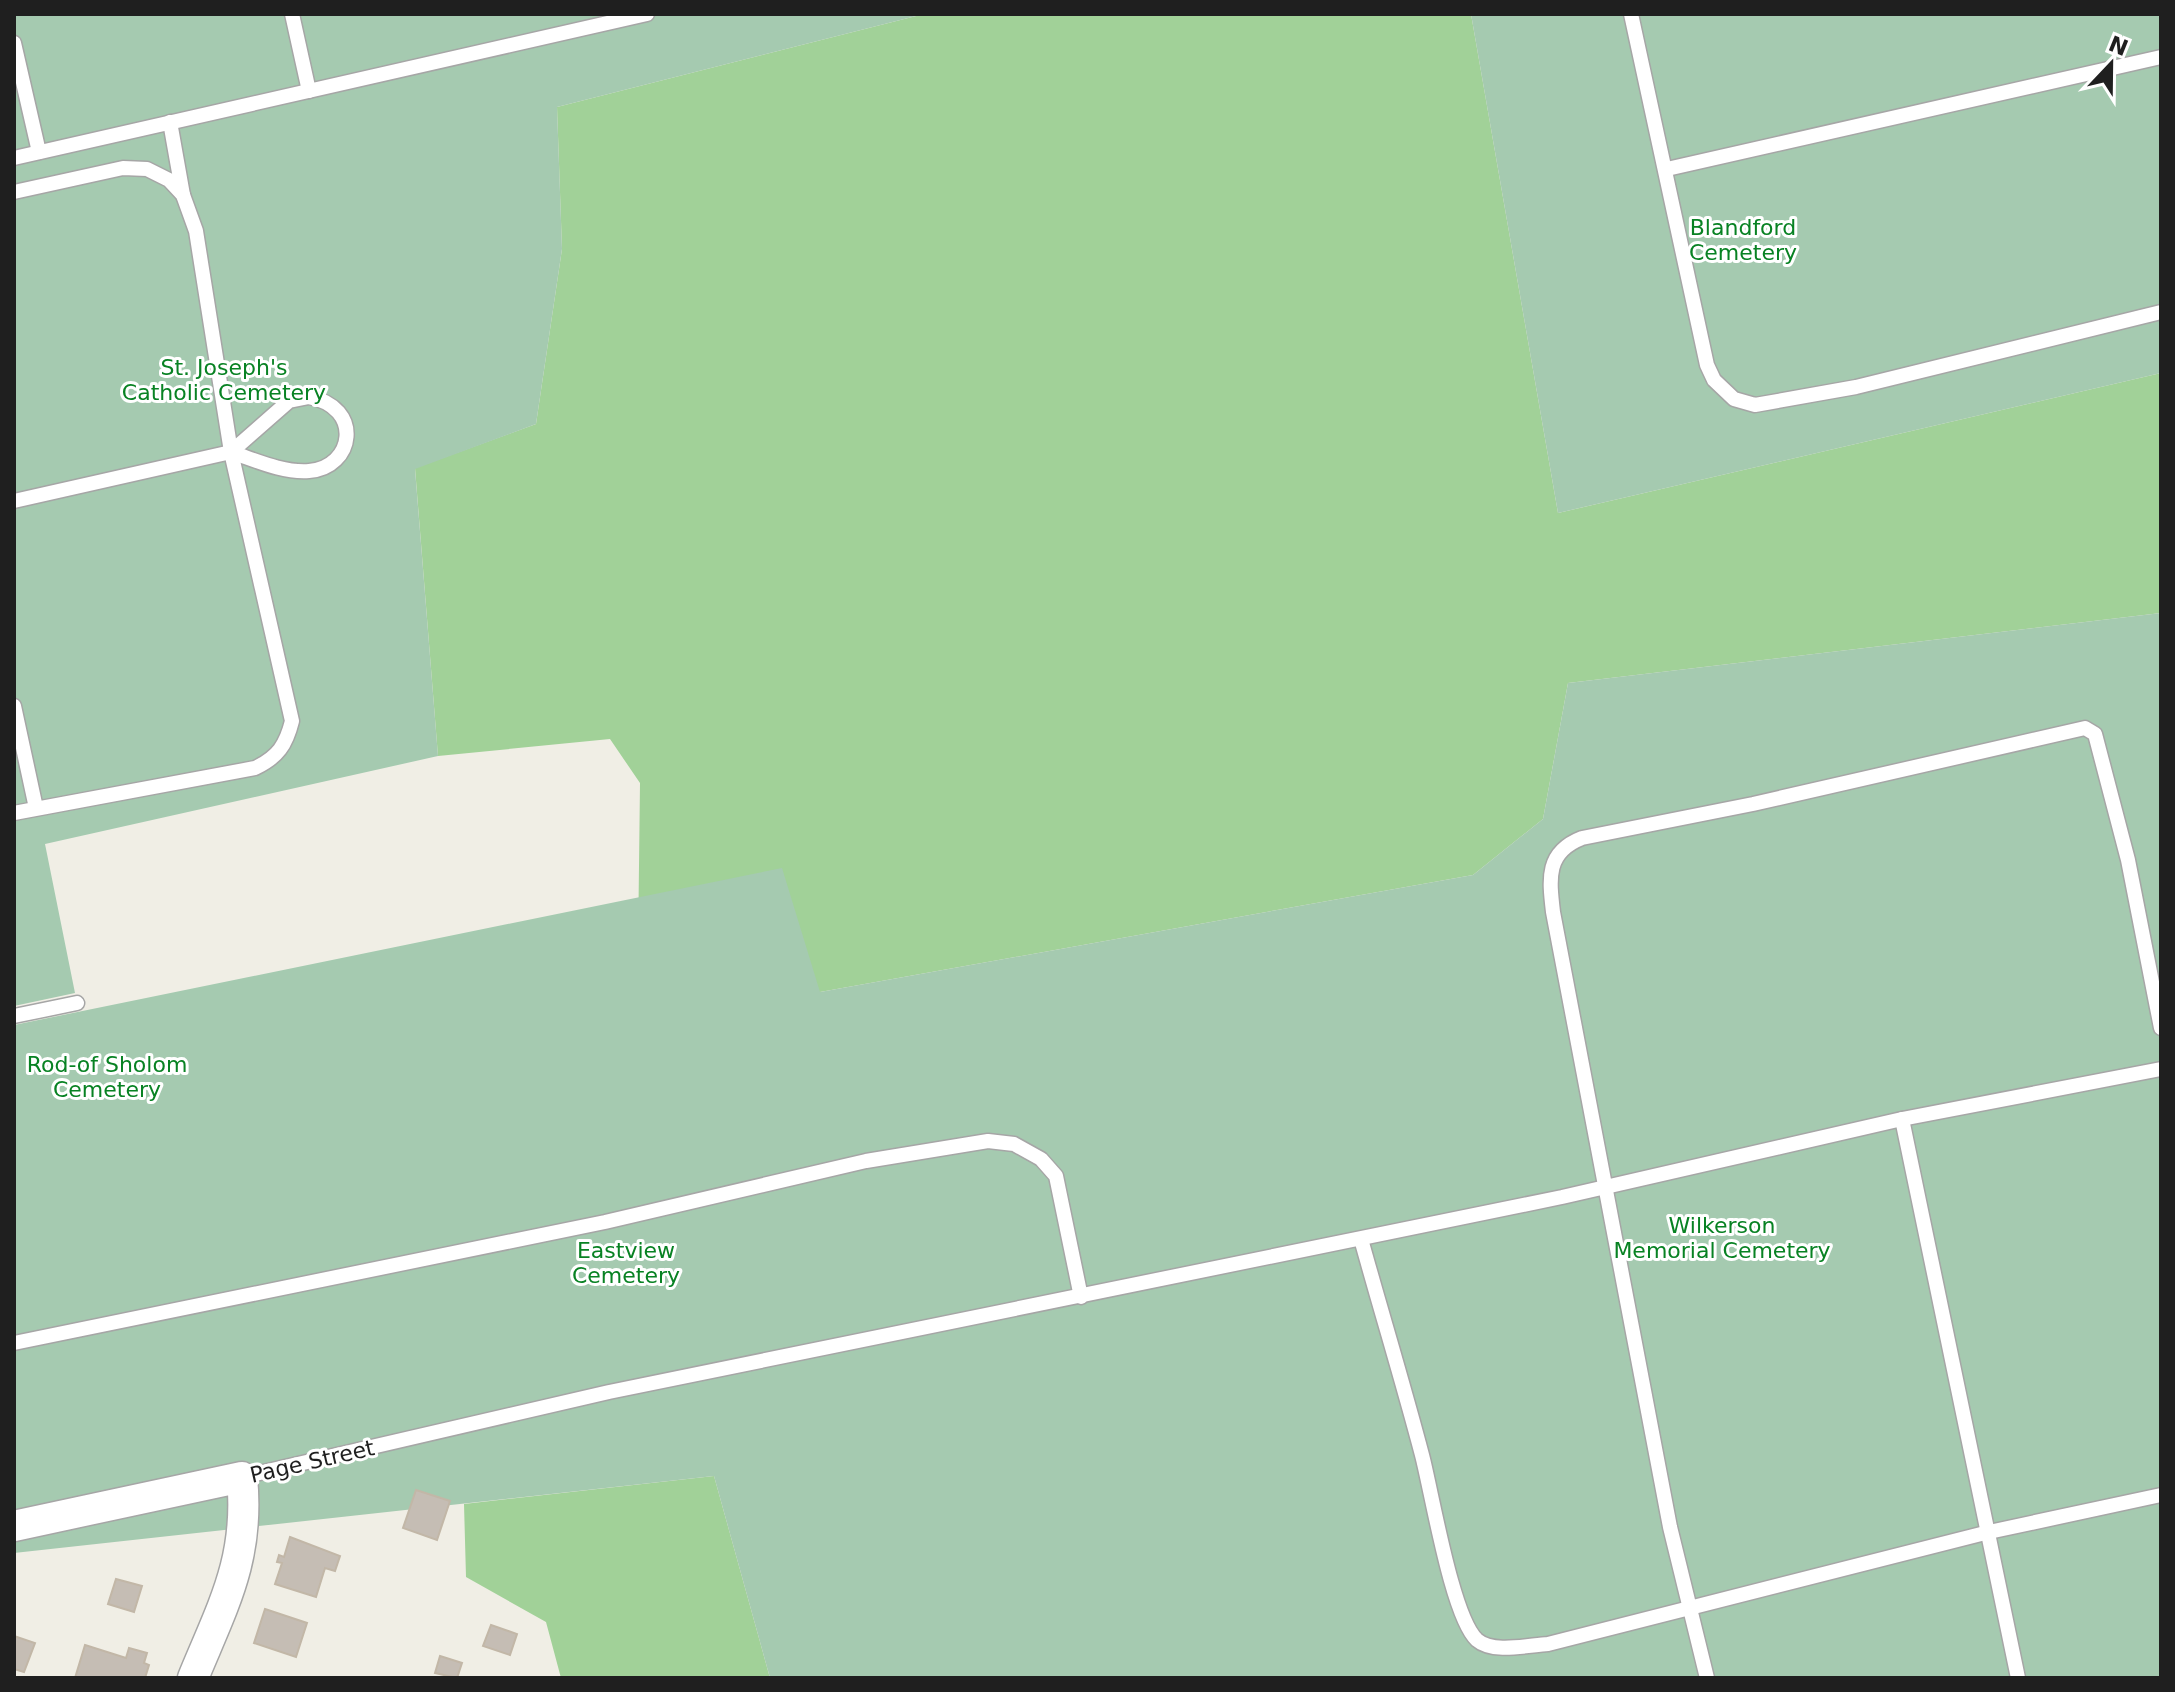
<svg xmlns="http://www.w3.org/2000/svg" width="2175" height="1692" font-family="'DejaVu Sans',sans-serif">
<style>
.forest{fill:#a1d198}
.cemetery{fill:#a5cab0}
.building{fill:#c5bdb4;stroke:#c2b7a7;stroke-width:2}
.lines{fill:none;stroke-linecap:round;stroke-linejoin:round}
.service-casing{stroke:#a6a6a6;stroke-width:17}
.minor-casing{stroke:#a6a6a6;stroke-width:33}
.service{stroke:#fff;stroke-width:14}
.minor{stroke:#fff;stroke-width:30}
.labels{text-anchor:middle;stroke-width:6;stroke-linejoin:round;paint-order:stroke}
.park-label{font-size:22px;fill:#088223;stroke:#fff}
.street-label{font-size:22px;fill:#1f1f1f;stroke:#fff}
</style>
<rect width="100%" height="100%" fill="#f0eee5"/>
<g class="forest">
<polygon points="924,14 1471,14 1558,513 2161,373 2161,613 1568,683 1543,819 1473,875 820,992 637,1031 640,783 610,739 438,756 415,468 536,424 562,249 557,107"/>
<polygon points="714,1476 770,1678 561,1678 546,1622 466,1577 464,1504"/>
</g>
<g class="cemetery">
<polygon points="14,14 924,14 557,107 562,249 536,424 415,469 438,756 45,844 75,993 14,1006"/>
<polygon points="1471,14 2161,14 2161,373 1558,513"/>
<polygon points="2161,613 2161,1678 770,1678 714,1476 14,1553 14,1025 782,868 820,992 1473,875 1543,819 1568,683"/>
</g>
<g class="building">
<polygon points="416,1490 450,1501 437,1540 403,1528"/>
<polygon points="290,1537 340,1556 335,1571 325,1568 316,1597 275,1584 282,1563 277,1562 279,1555 284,1557"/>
<polygon points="116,1579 142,1586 134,1612 108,1604"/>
<polygon points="265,1609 307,1623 296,1657 254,1643"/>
<polygon points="491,1625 517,1634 510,1655 483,1646"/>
<polygon points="14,1636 35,1643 24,1672 14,1669"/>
<polygon points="85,1645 126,1658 129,1648 147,1653 144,1663 149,1665 145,1678 75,1678"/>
<polygon points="440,1656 462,1663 457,1678 435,1673"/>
</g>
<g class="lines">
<defs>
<g id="service">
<polyline points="292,14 309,91"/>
<polyline points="1631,14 1707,365 1714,380 1734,399 1755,405 1856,387 2161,312"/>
<polyline points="14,43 39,152"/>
<polyline points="170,122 183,195"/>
<polyline points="14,158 647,14"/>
<polyline points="1667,169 2161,57"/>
<path d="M14,192L123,168L147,169L169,180L183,195L196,231L231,452L292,721C286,745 278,757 255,768L14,813"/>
<path d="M309,397C364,407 354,468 309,471C283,473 255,460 231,452L289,401Z"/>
<polyline points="14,501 231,452"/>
<polyline points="14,706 36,808"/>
<polyline points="14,1016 77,1003"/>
<polyline points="1902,1119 2018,1678"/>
<path d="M1361,1239C1381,1311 1403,1383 1422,1455C1432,1493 1452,1617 1477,1640C1493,1654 1529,1645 1548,1644L1989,1532L2161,1495"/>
<polyline points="14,1343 605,1222 866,1161 988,1141 1014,1144 1041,1159 1056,1176 1081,1297"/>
<polyline points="242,1477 609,1392 1562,1197 1902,1119 2161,1069"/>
<path d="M1707,1678L1670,1527L1553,912C1549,878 1546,852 1582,838L1753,804L2085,728L2095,734L2128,860L2161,1028"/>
</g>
<path id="minor" d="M14,1526L242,1477C250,1559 223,1605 193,1678"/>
</defs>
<use href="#service" class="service-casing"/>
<use href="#minor" class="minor-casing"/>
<use href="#service" class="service"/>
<use href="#minor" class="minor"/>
</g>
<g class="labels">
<g class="park-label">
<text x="1743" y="235">Blandford<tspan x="1743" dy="25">Cemetery</tspan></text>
<text x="224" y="375">St. Joseph's<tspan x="224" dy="25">Catholic Cemetery</tspan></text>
<text x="107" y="1072">Rod-of Sholom<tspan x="107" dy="25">Cemetery</tspan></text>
<text x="1722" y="1233">Wilkerson<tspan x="1722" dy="25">Memorial Cemetery</tspan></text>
<text x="626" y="1258">Eastview<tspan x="626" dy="25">Cemetery</tspan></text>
</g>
<g class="street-label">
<text transform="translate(312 1461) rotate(-13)" y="8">Page Street</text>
</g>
</g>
<rect width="2175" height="1692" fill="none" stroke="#1f1f1f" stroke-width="32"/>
<g transform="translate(2111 64) rotate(22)" stroke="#ffffff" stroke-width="6" paint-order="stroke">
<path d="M0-6L14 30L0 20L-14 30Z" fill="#1f1f1f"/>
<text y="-12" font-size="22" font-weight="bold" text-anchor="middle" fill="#1f1f1f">N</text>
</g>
</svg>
